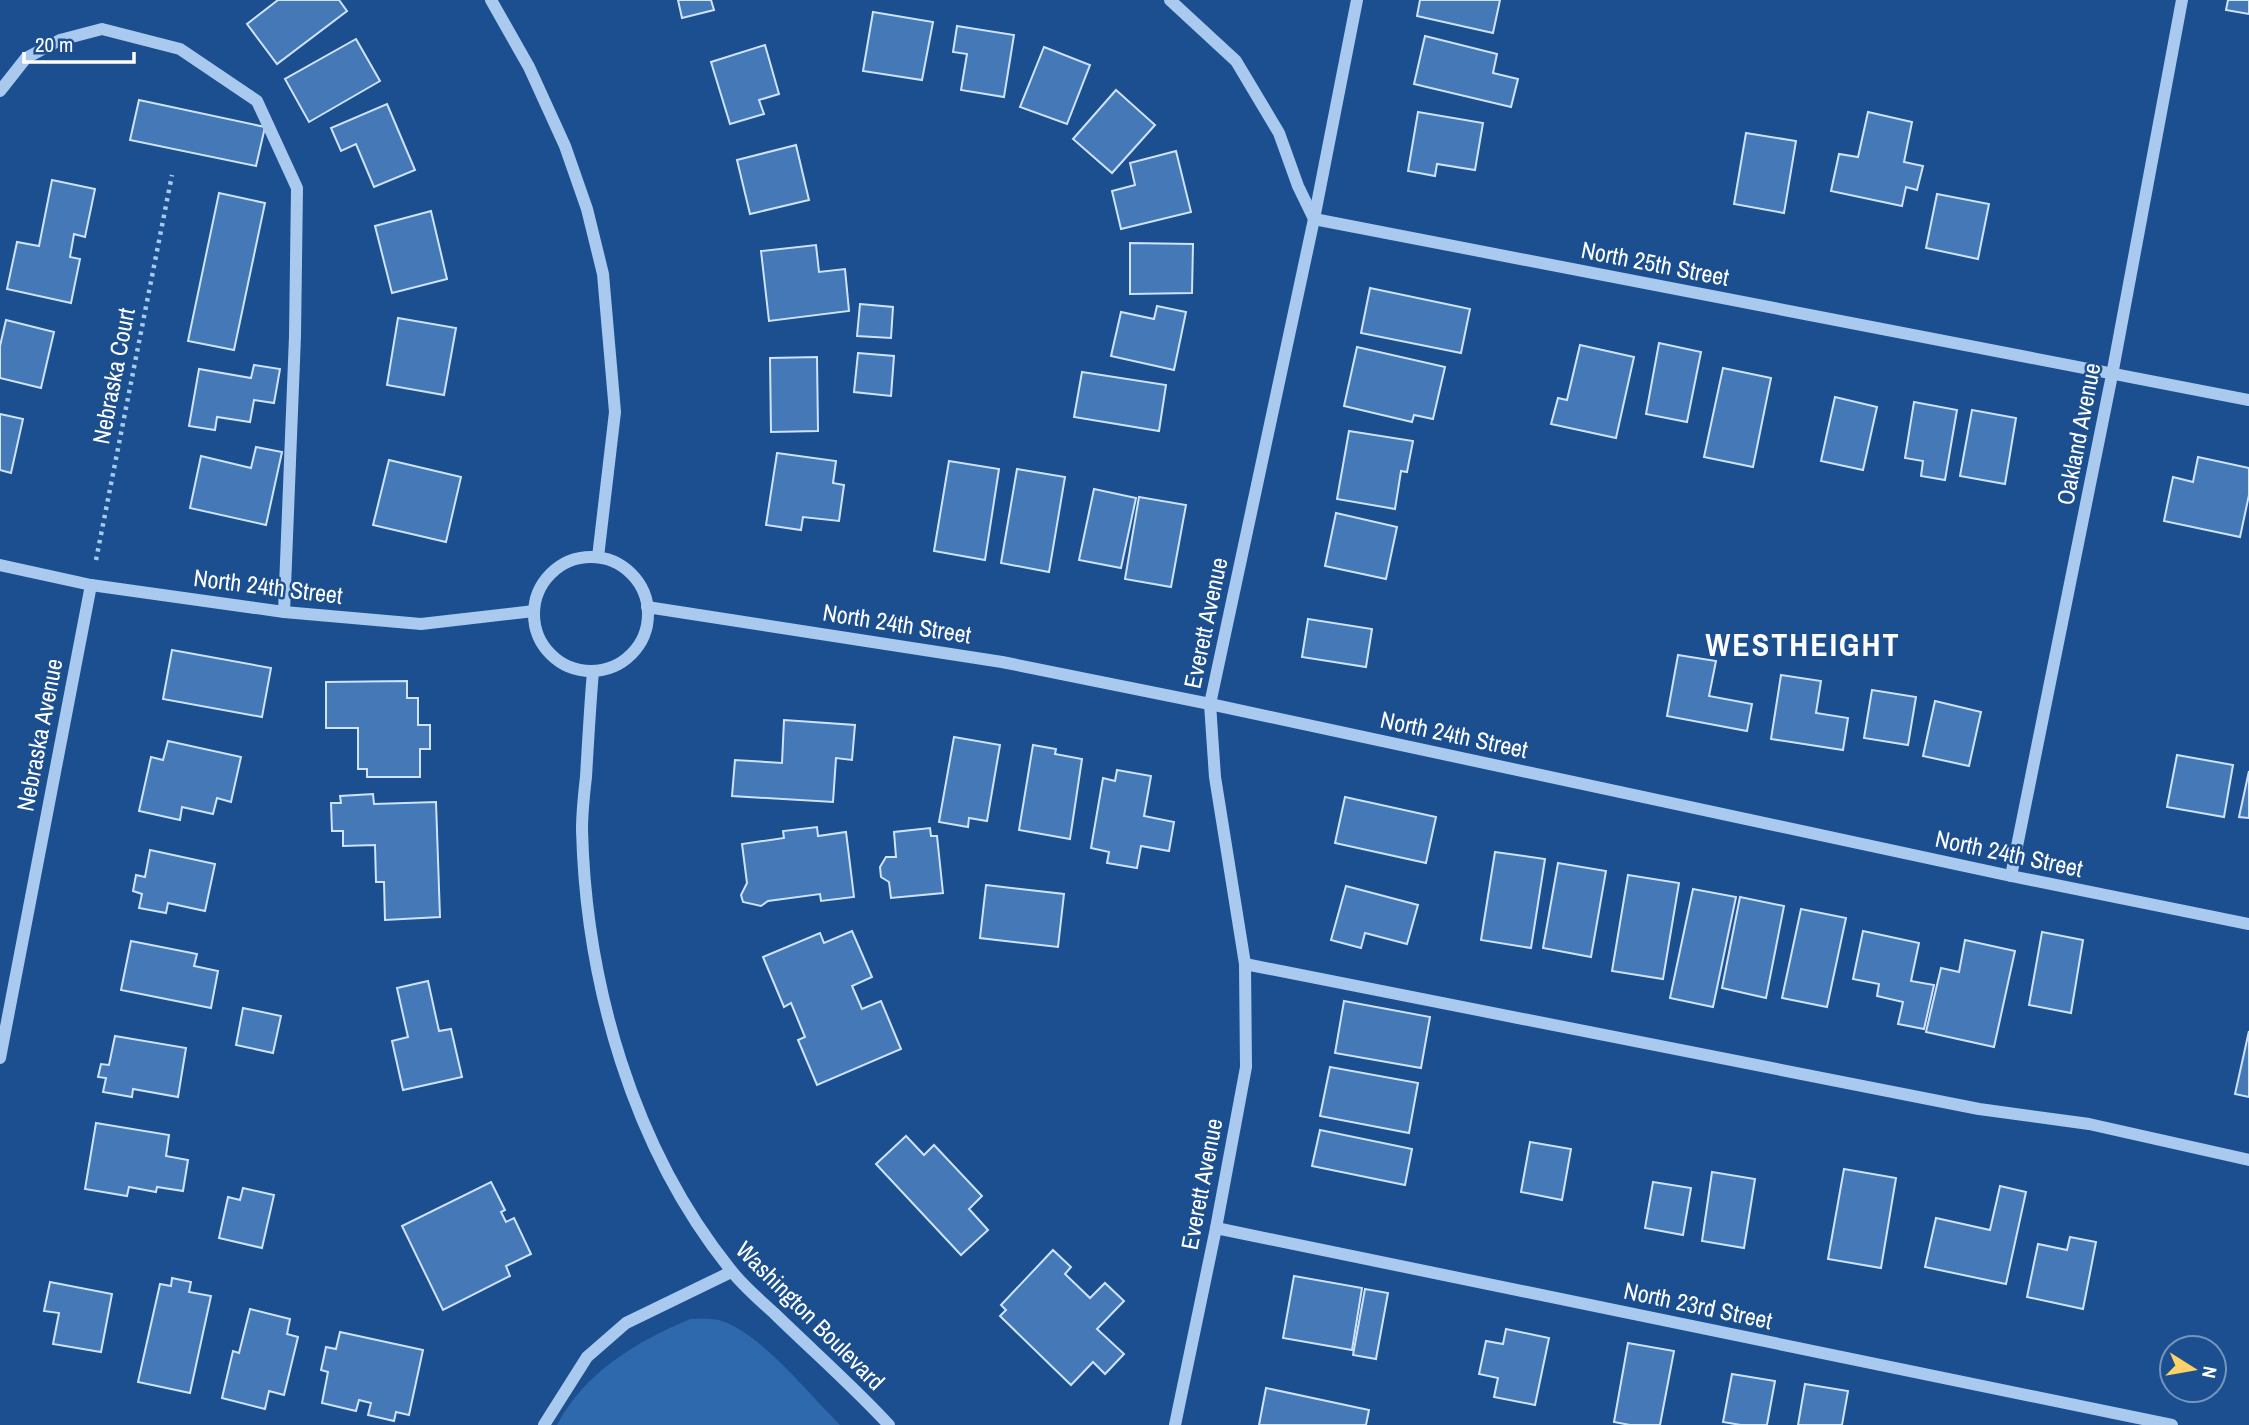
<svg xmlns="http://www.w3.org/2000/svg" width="2249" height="1425" font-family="'Archivo Narrow',sans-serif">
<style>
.green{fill:#2e69ad}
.building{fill:#4478b7;stroke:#cfe3fa;stroke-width:2}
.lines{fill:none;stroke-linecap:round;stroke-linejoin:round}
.path{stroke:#a9c9ee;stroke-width:4.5;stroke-dasharray:3.5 5;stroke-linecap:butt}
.minor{stroke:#a9c9ee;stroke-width:12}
.labels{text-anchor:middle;stroke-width:5;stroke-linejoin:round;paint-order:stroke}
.street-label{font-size:24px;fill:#fff;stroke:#1b4f8f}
.district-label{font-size:32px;font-weight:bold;letter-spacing:2px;fill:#fff;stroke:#1b4f8f}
</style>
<rect width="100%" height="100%" fill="#1b4f8f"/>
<path class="green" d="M690,1319C700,1319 713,1318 722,1321C760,1333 810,1395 840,1425H557C585,1372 636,1342 690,1319Z"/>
<g class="building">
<polygon points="278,0 339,0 347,11 277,64 247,24"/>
<polygon points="678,0 711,0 714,10 682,18"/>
<polygon points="1420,0 1500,0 1493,33 1417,16"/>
<polygon points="2228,0 2249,0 2249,14 2226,10"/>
<polygon points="873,12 933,22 922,80 863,71"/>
<polygon points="957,26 1014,35 1004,97 961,90 967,54 953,52"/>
<polygon points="1425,36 1497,54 1493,73 1518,79 1511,107 1414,84"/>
<polygon points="356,39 380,81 309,122 285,79"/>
<polygon points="765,45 779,94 759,100 764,114 730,124 711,62"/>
<polygon points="1044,47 1090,65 1067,124 1020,107"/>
<polygon points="1116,90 1155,125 1112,173 1073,139"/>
<polygon points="139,100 265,127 256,166 130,140"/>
<polygon points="387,104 415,170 374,187 356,144 341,151 331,128"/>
<polygon points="1418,112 1483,123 1475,170 1437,164 1435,176 1408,171"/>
<polygon points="1868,112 1912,122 1904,162 1923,166 1917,190 1906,187 1902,206 1831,191 1839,154 1858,157"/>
<polygon points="1746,133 1796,141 1784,213 1734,204"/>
<polygon points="796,145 809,200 750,214 737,160"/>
<polygon points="1176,151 1191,212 1121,229 1112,191 1135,185 1130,163"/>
<polygon points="52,180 95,189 85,237 74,234 70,257 80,259 71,303 7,289 17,242 39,246"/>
<polygon points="219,193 265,203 234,350 188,341"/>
<polygon points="1937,194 1989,204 1978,259 1926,248"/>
<polygon points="431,211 447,279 392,293 375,226"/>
<polygon points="1130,243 1193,244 1192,293 1130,294"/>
<polygon points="816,245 819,272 845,269 849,311 769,321 761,251"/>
<polygon points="1370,288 1470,309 1461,353 1361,333"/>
<polygon points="860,304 893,307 891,338 857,336"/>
<polygon points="1157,306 1186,312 1174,370 1111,356 1121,312 1154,319"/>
<polygon points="398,318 456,328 444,395 387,385"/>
<polygon points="6,320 54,332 41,388 0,378 0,346"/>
<polygon points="1659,343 1701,352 1687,422 1646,414"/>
<polygon points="1580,345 1634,357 1616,438 1551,424 1558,398 1567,400"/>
<polygon points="1357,347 1445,367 1433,419 1414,415 1412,422 1344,406"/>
<polygon points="858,353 894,356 891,396 854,392"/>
<polygon points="817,357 818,431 771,432 770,358"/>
<polygon points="254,365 280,369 274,403 254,400 250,422 217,417 215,430 189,426 199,369 251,378"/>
<polygon points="1723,368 1771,378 1753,467 1704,457"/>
<polygon points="1082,372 1166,385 1159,431 1074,417"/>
<polygon points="1835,397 1877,407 1863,470 1821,461"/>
<polygon points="1914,402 1957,410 1945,480 1921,476 1923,461 1905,458"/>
<polygon points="1972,410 2016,418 2005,484 1960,476"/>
<polygon points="0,414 23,419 11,473 0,470"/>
<polygon points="1349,431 1413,441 1407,472 1401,471 1395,509 1337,499"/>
<polygon points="256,447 282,452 266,525 190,508 201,456 251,468"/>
<polygon points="777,453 836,461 833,483 844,485 839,521 803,517 801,530 766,525"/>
<polygon points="2198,457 2249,468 2249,495 2240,537 2164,521 2173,477 2193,482"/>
<polygon points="389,460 461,477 446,542 373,525"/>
<polygon points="949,461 999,469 985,560 934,551"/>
<polygon points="1017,469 1065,477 1049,572 1001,563"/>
<polygon points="1094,489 1136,498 1121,568 1079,560"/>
<polygon points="1139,497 1186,505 1171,587 1125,579"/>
<polygon points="1336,513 1397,527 1386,579 1325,566"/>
<polygon points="1308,619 1372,629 1366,667 1302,657"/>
<polygon points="172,650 271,668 262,717 163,699"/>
<polygon points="1678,655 1716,661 1709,696 1752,704 1747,731 1667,716"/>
<polygon points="1781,675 1821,681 1816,713 1848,718 1843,750 1771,739"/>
<polygon points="407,681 407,698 418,698 418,725 430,725 430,749 420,749 420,777 367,777 367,769 358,769 358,728 326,728 326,682"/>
<polygon points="1872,690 1916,697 1908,745 1864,738"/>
<polygon points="1935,701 1981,712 1969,766 1923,756"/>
<polygon points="784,720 855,725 852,760 836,758 833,802 732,796 735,760 782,763"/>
<polygon points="954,737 1000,745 987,821 969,818 968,827 939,822"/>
<polygon points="168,741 241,757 231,802 217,798 213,814 182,807 180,820 139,811 151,757 163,760"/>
<polygon points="1033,745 1056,749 1055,754 1082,759 1070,839 1019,830"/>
<polygon points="2177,755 2233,765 2224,817 2167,807"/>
<polygon points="1117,770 1151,776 1144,816 1174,822 1169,851 1141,846 1137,868 1107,863 1109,852 1091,848 1103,778 1115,781"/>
<polygon points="2249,771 2249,818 2239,817"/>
<polygon points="373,794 374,804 436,802 440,917 385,920 384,882 376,882 375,845 343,846 343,831 332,831 331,803 341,803 340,796"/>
<polygon points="1345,797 1436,817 1426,863 1335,843"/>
<polygon points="817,827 818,836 846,832 854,897 821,901 820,894 768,901 761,906 743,902 741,895 747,883 742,844 784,838 783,831"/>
<polygon points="930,828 931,836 937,836 943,893 891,898 889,882 881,877 880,867 886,857 896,857 894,832"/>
<polygon points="150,850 215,864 205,911 168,903 166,913 139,908 142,894 133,891 136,875 145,877"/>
<polygon points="1495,852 1545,859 1531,948 1481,940"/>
<polygon points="1558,863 1606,871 1591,957 1543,948"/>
<polygon points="1628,875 1679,883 1663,979 1612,971"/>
<polygon points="986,885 1064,894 1058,947 980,938"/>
<polygon points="1346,886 1418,905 1407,944 1365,933 1361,948 1331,940"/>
<polygon points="1693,889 1736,897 1713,1007 1670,998"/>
<polygon points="1740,897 1784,906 1766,998 1722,988"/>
<polygon points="1801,909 1846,918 1827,1007 1782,998"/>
<polygon points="852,931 872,977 852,986 862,1009 881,1001 901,1049 817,1085 798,1040 805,1037 791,1003 784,1007 763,957 820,933 824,943"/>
<polygon points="1863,931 1919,943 1911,981 1934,985 1924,1029 1898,1024 1903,1002 1877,996 1879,984 1853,979"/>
<polygon points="2042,932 2083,940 2071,1013 2029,1005"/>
<polygon points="1965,940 2015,951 1994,1047 1926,1032 1941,968 1959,972"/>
<polygon points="131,941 197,954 194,966 218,971 211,1008 121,990"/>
<polygon points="428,981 439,1031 451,1029 462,1077 403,1090 392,1041 408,1037 397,988"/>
<polygon points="1344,1001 1430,1017 1421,1068 1335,1053"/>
<polygon points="243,1008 281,1016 273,1053 236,1045"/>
<polygon points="2249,1031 2249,1097 2235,1094"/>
<polygon points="115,1036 186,1048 178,1097 133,1089 132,1097 103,1092 106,1078 98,1077 101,1064 109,1065"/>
<polygon points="1330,1067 1418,1083 1409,1133 1320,1116"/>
<polygon points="96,1123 169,1135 166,1156 188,1160 183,1191 157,1187 156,1192 129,1187 127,1196 85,1189"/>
<polygon points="1320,1130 1412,1149 1405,1185 1312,1166"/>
<polygon points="906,1136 924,1155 934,1145 982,1196 969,1209 988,1230 961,1255 876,1164"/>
<polygon points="1530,1142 1571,1149 1562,1200 1521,1192"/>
<polygon points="1844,1169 1896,1178 1881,1268 1828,1259"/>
<polygon points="1712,1172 1755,1179 1744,1248 1702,1241"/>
<polygon points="491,1182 505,1210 501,1212 506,1222 514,1218 531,1254 506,1266 510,1276 443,1310 402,1226"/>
<polygon points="1653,1182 1691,1188 1683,1235 1645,1228"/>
<polygon points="2000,1186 2026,1192 2006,1284 1925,1267 1936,1218 1990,1230"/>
<polygon points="243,1188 274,1195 262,1248 219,1238 228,1197 240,1200"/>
<polygon points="2070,1237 2096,1242 2083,1309 2027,1297 2038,1244 2067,1250"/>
<polygon points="1053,1250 1071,1267 1065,1274 1090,1298 1105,1283 1124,1301 1097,1329 1124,1354 1105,1374 1093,1362 1071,1385 1000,1316 1006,1310 1001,1305"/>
<polygon points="1294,1276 1362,1288 1352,1350 1283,1338"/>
<polygon points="172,1278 191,1282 189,1292 211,1296 190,1393 138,1382 160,1284 171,1286"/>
<polygon points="50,1282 112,1294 101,1352 53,1344 59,1313 44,1311"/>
<polygon points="1365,1289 1388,1293 1376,1359 1353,1355"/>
<polygon points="250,1309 290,1319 287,1334 298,1337 284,1395 269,1391 265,1409 222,1398 233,1351 239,1353"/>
<polygon points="1506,1329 1549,1338 1535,1405 1494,1397 1498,1378 1479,1374 1486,1341 1503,1344"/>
<polygon points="340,1332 423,1350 409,1415 396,1412 394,1421 368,1415 371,1403 359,1400 356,1411 322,1403 328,1372 321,1370 326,1347 336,1349"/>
<polygon points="1628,1343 1674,1351 1660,1425 1630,1425 1614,1422"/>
<polygon points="1732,1374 1775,1381 1767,1425 1741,1425 1723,1422"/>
<polygon points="1805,1384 1848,1391 1842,1425 1798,1425"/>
<polygon points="1266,1388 1369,1410 1366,1425 1259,1425"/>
</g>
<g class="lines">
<polyline class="path" points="96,560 172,175"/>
<g class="minor">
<polyline points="491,0 529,67 565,146 587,209 603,274 615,412 598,557"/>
<polyline points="1170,0 1236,61 1279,133 1298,186 1314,219 2249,400"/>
<polyline points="0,91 26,58 60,40 102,29 180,49 257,101 297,188 295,336 284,612"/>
<circle cx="591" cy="614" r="57"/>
<polyline points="0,565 91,585 284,612 421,624 534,611"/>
<polyline points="647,607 1002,662 1210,704 2011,876 2249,924"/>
<path d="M593,671C590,707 588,742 586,777C584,794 582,812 582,830C586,984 633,1148 730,1269C743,1286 760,1300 775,1314C813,1351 853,1386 889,1425"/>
<polyline points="2011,876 2112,375 2182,0"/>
<polyline points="1245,964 1979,1109 2089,1124 2249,1160"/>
<polyline points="0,1058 91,585"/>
<polyline points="1216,1228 2172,1425"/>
<polyline points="544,1425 587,1357 626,1323 731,1272"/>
<polyline points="1175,1425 1216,1228 1246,1067 1245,964 1215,777 1210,704 1314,219 1357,0"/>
</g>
</g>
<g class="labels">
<g class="street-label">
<text transform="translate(1655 264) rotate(11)" y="8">North 25th Street</text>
<text transform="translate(114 376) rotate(-79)" y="8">Nebraska Court</text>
<text transform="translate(2079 434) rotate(-79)" y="8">Oakland Avenue</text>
<text transform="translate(268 587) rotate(7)" y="8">North 24th Street</text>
<text transform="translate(1206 623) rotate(-78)" y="8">Everett Avenue</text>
<text transform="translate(897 624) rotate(9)" y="8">North 24th Street</text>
<text transform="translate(40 735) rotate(-79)" y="8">Nebraska Avenue</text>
<text transform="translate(1454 735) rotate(12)" y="8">North 24th Street</text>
<text transform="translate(2009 854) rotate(12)" y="8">North 24th Street</text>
<text transform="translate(1202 1184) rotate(-79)" y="8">Everett Avenue</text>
<text transform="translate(1698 1306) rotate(12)" y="8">North 23rd Street</text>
<text transform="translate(810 1316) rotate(45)" y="8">Washington Boulevard</text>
</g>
<g class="district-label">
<text x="1803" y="656">WESTHEIGHT</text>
</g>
</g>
<g transform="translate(2193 1369) rotate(101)"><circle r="33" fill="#1b4f8f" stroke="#7695bc" stroke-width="2"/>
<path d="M0-5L12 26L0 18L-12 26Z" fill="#ffd166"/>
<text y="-10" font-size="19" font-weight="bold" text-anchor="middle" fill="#ffffff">N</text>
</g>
<path d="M24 52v10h110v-10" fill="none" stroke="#ffffff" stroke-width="3.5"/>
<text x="35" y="52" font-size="21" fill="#ffffff" stroke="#1b4f8f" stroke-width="5" paint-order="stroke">20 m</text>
</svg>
